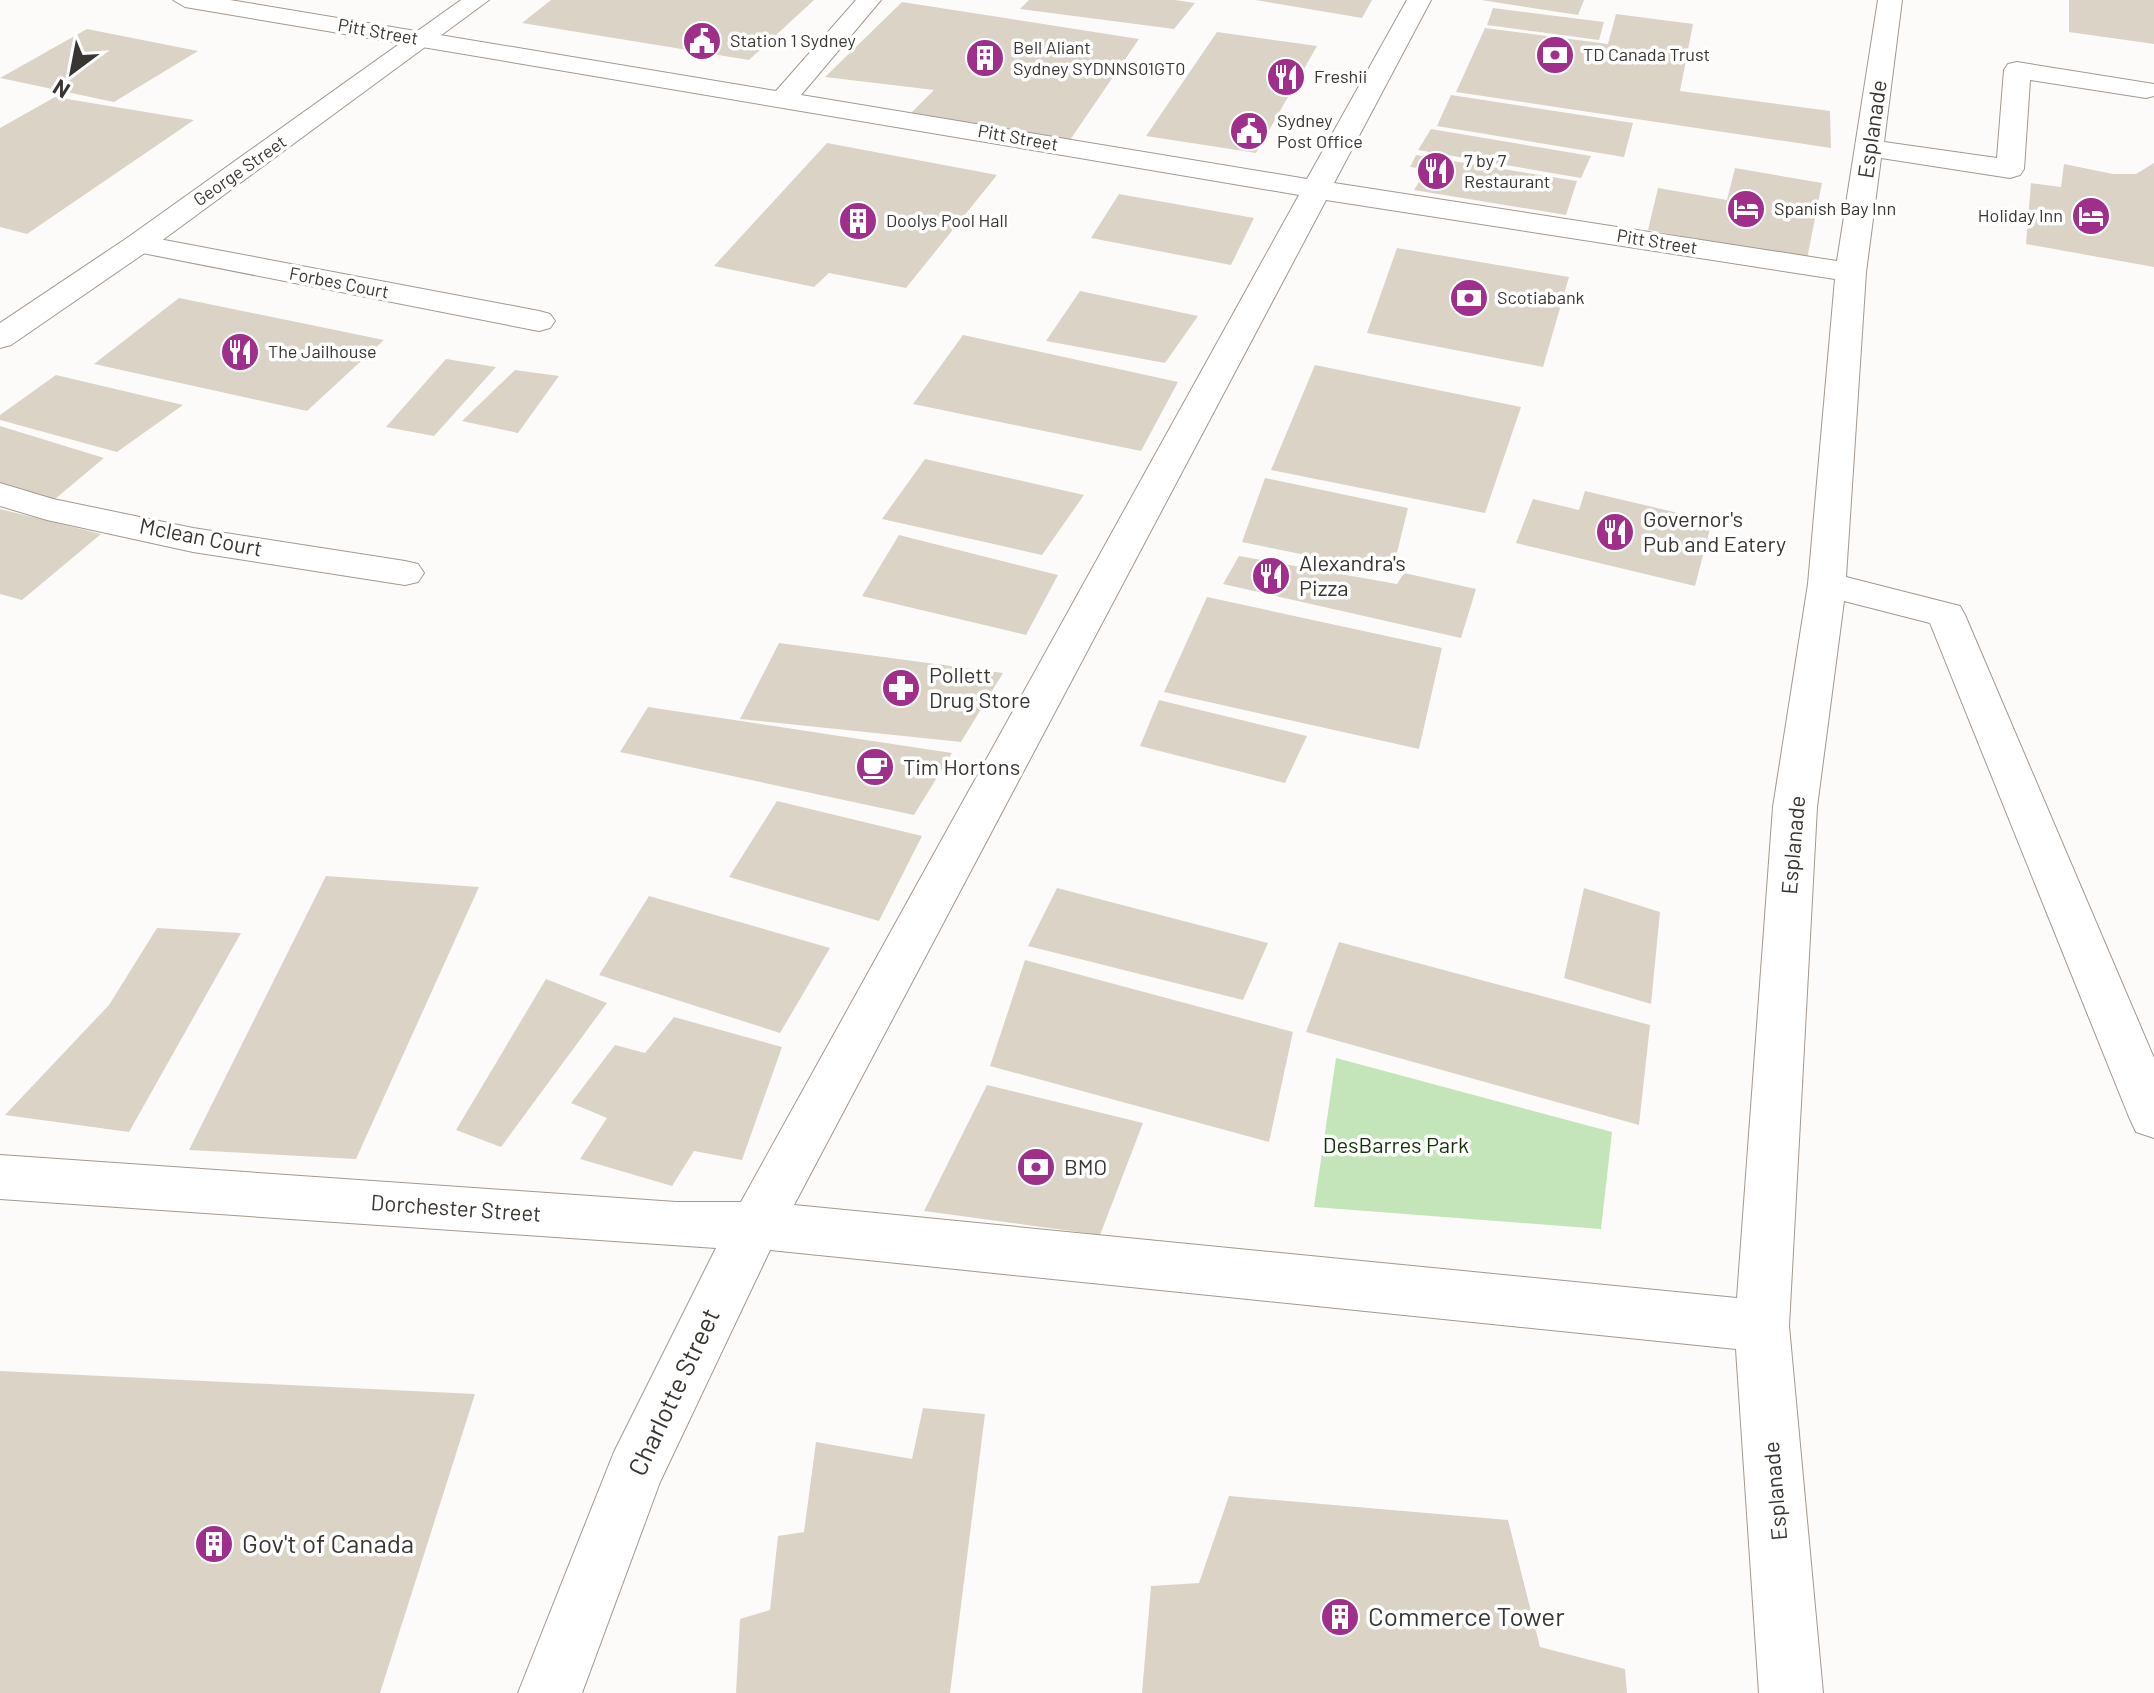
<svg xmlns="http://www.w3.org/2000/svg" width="2154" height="1693" font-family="Barlow,sans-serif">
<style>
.green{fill:#c3e5b9}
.building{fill:#dcd3c7}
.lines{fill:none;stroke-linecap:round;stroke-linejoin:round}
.minor-casing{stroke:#a3988e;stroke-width:2}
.major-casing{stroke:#a3988e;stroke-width:2}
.minor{fill:#fff;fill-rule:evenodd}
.major{fill:#fff;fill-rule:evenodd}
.labels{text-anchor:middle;stroke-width:7;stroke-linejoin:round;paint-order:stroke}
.far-street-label{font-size:18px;fill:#393530;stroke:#fff}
.far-poi-label{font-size:18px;fill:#393530;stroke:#fff;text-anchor:start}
.street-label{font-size:22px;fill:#393530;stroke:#fff}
.poi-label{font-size:22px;fill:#393530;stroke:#fff;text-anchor:start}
.park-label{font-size:22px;fill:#123405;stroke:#fff}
.near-street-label{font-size:26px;fill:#393530;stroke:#fff}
.near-poi-label{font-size:26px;fill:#393530;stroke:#fff;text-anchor:start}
</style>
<rect width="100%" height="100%" fill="#fdfbf9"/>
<polygon class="green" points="1336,1058 1612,1132 1601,1229 1314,1207"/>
<g class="building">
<polygon points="551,0 814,0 749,60 522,23"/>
<polygon points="1029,0 1175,0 1195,3 1174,29 1020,9"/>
<polygon points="1255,0 1372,0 1362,18"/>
<polygon points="1481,0 1584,0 1578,15"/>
<polygon points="2069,0 2154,0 2154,44 2069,32"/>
<polygon points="902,2 1139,39 1070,140 911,113 934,90 825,77"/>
<polygon points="1493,8 1604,22 1599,40 1487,25"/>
<polygon points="1616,14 1693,24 1680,91 1830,111 1831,148 1456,92 1485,28 1608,44"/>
<polygon points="87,29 198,51 114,102 0,78"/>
<polygon points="1217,32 1317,46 1256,153 1146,136"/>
<polygon points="1451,95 1633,123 1624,157 1437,126"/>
<polygon points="55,97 194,120 27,234 0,227 0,128"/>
<polygon points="1431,129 1591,156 1581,178 1418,150"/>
<polygon points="827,143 997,175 906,288 829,273 814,287 714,266"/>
<polygon points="1416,155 1577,181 1566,215 1414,190 1427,169 1410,167"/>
<polygon points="2154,163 2154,267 2026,244 2031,183 2061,187 2064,164 2113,174 2136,174"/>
<polygon points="1735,168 1822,183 1807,259 1648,230 1658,188 1727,200"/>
<polygon points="1119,194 1254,218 1231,265 1091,238"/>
<polygon points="1397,248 1569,277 1543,367 1367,333"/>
<polygon points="1080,291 1198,316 1165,363 1046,341"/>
<polygon points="179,298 384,340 307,411 94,364"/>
<polygon points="963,335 1178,382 1141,451 913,404"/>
<polygon points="446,359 496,367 434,436 386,427"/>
<polygon points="1315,365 1521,407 1485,513 1271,470"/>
<polygon points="515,370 559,376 518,433 462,421"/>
<polygon points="56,375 183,405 117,452 0,420 0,415"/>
<polygon points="0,426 104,458 55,499 0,482"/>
<polygon points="925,459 1084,495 1042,555 882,519"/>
<polygon points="1265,478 1408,508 1392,573 1242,542"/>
<polygon points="1585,491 1712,521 1695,586 1516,543 1533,499 1579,510"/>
<polygon points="0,509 101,534 22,600 0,594"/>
<polygon points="899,535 1058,575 1026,635 862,596"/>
<polygon points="1239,556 1397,584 1404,573 1476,589 1461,638 1223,584"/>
<polygon points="1207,597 1442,648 1419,749 1164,692"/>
<polygon points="779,643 1003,673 961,742 740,719"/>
<polygon points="1159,700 1307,736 1285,783 1140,746"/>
<polygon points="648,707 952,753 914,815 620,752"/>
<polygon points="777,801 922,836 879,921 729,877"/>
<polygon points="326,876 479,887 356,1159 189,1150"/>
<polygon points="1057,888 1268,943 1243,1000 1028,946"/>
<polygon points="1584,888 1660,912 1651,1004 1564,978"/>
<polygon points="649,896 830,948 780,1033 599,975"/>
<polygon points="157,928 241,933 129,1132 5,1115 109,1005"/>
<polygon points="1339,942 1650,1025 1639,1125 1306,1032"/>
<polygon points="1025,960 1293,1032 1269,1142 990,1066"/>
<polygon points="546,979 607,1003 501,1147 456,1130"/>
<polygon points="674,1017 782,1047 742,1160 694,1151 672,1186 580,1159 607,1118 571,1103 615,1045 645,1053"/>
<polygon points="987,1085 1143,1123 1100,1235 924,1211"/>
<polygon points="0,1371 475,1394 380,1693 0,1693"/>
<polygon points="923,1408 985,1414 950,1693 736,1693 740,1619 770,1610 778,1536 804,1532 816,1442 912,1459"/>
<polygon points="1229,1496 1508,1520 1540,1647 1625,1669 1627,1693 1142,1693 1151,1586 1199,1583"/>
</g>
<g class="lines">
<defs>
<g id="minor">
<path d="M173,0H230L776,91L856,0H881L801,95L1307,179L1407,0H1431L1334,183L1837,261L1878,0H1902L1884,142L1997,158L2004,70L2008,64L2017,62L2154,84V96L2146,98L2030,80L2024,169L2020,175L2010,178L1881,158L1866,272L1846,577L1960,606L1965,615L2154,1058V1138L2136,1132L2129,1117L1930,623L1844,601L1817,807L1789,1326L1823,1693H1759L1736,1349L770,1250L660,1482L582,1693H518L614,1452L716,1248L0,1199V1155L676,1202H741L1299,195L185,7ZM1326,200L1835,279L1808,584L1773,807L1737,1298L794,1205Z"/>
<polygon points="138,235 539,311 550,314 555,321 550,328 539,331 127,250 123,244 127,238"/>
<polygon points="0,483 53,499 193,528 405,561 418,564 424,573 418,582 405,585 193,552 47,520 0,506"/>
</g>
<polygon id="major" points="461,0 489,0 149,250 11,345 0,348 0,323 127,238"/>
</defs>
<use href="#minor" class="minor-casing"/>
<use href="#major" class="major-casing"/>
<use href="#minor" class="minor"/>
<use href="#major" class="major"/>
</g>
<defs>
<symbol id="civic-disc" viewBox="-11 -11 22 22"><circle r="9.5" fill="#a02e8b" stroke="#fff"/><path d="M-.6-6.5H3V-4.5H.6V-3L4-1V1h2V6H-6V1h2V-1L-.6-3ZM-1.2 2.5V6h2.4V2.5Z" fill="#fff"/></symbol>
<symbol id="bank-disc" viewBox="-11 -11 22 22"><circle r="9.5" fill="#a02e8b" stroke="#fff"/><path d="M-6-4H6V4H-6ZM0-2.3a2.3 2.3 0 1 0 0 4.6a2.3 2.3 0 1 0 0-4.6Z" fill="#fff"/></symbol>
<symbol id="building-disc" viewBox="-11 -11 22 22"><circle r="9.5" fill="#a02e8b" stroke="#fff"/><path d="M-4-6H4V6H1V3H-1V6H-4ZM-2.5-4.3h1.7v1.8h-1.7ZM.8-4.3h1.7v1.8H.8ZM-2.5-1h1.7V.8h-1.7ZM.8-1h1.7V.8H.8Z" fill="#fff"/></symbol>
<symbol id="restaurant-disc" viewBox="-11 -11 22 22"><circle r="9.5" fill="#a02e8b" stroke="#fff"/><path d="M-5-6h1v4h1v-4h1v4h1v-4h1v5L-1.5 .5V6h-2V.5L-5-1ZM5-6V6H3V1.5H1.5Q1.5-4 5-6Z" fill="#fff"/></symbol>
<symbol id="hotel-disc" viewBox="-11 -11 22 22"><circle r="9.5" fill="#a02e8b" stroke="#fff"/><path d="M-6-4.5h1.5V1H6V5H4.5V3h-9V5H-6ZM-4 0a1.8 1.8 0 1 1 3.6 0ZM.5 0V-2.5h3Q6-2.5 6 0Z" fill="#fff"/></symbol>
<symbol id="pharmacy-disc" viewBox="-11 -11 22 22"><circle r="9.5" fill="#a02e8b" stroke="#fff"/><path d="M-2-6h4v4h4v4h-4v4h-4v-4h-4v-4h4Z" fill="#fff"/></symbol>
<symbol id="cafe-disc" viewBox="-11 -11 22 22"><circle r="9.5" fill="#a02e8b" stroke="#fff"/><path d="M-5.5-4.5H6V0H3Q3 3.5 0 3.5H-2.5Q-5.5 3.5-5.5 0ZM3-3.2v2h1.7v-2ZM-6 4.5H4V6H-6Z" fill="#fff"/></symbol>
</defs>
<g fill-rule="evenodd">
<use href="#civic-disc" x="680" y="19" width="44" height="44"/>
<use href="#bank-disc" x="1533" y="33" width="44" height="44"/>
<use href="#building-disc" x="963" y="36" width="44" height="44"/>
<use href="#restaurant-disc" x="1264" y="55" width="44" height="44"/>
<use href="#civic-disc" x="1227" y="109" width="44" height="44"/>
<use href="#restaurant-disc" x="1414" y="149" width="44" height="44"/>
<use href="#hotel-disc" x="1724" y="187" width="44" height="44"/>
<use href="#hotel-disc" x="2069" y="194" width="44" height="44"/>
<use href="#building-disc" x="836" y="199" width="44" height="44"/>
<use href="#bank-disc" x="1447" y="276" width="44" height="44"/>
<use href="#restaurant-disc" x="218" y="330" width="44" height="44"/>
<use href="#restaurant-disc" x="1593" y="510" width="44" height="44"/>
<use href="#restaurant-disc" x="1249" y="554" width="44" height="44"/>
<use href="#pharmacy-disc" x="879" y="666" width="44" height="44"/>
<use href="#cafe-disc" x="853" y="745" width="44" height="44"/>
<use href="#bank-disc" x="1014" y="1145" width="44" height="44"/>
<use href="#building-disc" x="192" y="1522" width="44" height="44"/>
<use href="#building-disc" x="1318" y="1595" width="44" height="44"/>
</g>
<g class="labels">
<g class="far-street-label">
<text transform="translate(378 32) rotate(10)" y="6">Pitt Street</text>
<text transform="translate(1018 138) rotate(10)" y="6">Pitt Street</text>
<text transform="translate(240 171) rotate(-35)" y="6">George Street</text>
<text transform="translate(1657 242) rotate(9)" y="6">Pitt Street</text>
<text transform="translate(339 283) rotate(11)" y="6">Forbes Court</text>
</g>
<g class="far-poi-label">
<text x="730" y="47">Station 1 Sydney</text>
<text x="1013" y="54">Bell Aliant<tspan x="1013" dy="21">Sydney SYDNNS01GT0</tspan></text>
<text x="1583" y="61">TD Canada Trust</text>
<text x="1314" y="83">Freshii</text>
<text x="1277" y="127">Sydney<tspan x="1277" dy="21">Post Office</tspan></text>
<text x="1464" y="167">7 by 7<tspan x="1464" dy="21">Restaurant</tspan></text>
<text x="1774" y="215">Spanish Bay Inn</text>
<text x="2063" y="222" text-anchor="end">Holiday Inn</text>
<text x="886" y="227">Doolys Pool Hall</text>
<text x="1497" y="304">Scotiabank</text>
<text x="268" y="358">The Jailhouse</text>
</g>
<g class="street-label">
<text transform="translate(1872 129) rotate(-82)" y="8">Esplanade</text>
<text transform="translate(201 537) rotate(11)" y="8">Mclean Court</text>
<text transform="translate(1793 845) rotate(-85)" y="8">Esplanade</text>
<text transform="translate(456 1208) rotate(4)" y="8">Dorchester Street</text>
<text transform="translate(1775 1491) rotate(-95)" y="8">Esplanade</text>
</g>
<g class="poi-label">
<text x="1643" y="527">Governor's<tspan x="1643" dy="25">Pub and Eatery</tspan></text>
<text x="1299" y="571">Alexandra's<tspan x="1299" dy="25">Pizza</tspan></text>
<text x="929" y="683">Pollett<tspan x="929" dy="25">Drug Store</tspan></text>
<text x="903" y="775">Tim Hortons</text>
<text x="1064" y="1175">BMO</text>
</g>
<g class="park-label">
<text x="1396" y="1153">DesBarres Park</text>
</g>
<g class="near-street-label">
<text transform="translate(674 1392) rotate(-65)" y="9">Charlotte Street</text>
</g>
<g class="near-poi-label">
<text x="242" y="1553">Gov't of Canada</text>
<text x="1368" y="1626">Commerce Tower</text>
</g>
</g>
<g transform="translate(72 72) rotate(212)" stroke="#ffffff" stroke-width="6" paint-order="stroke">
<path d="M0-6L14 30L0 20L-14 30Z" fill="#393530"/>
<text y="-12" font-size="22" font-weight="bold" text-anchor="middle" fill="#393530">N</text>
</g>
</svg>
